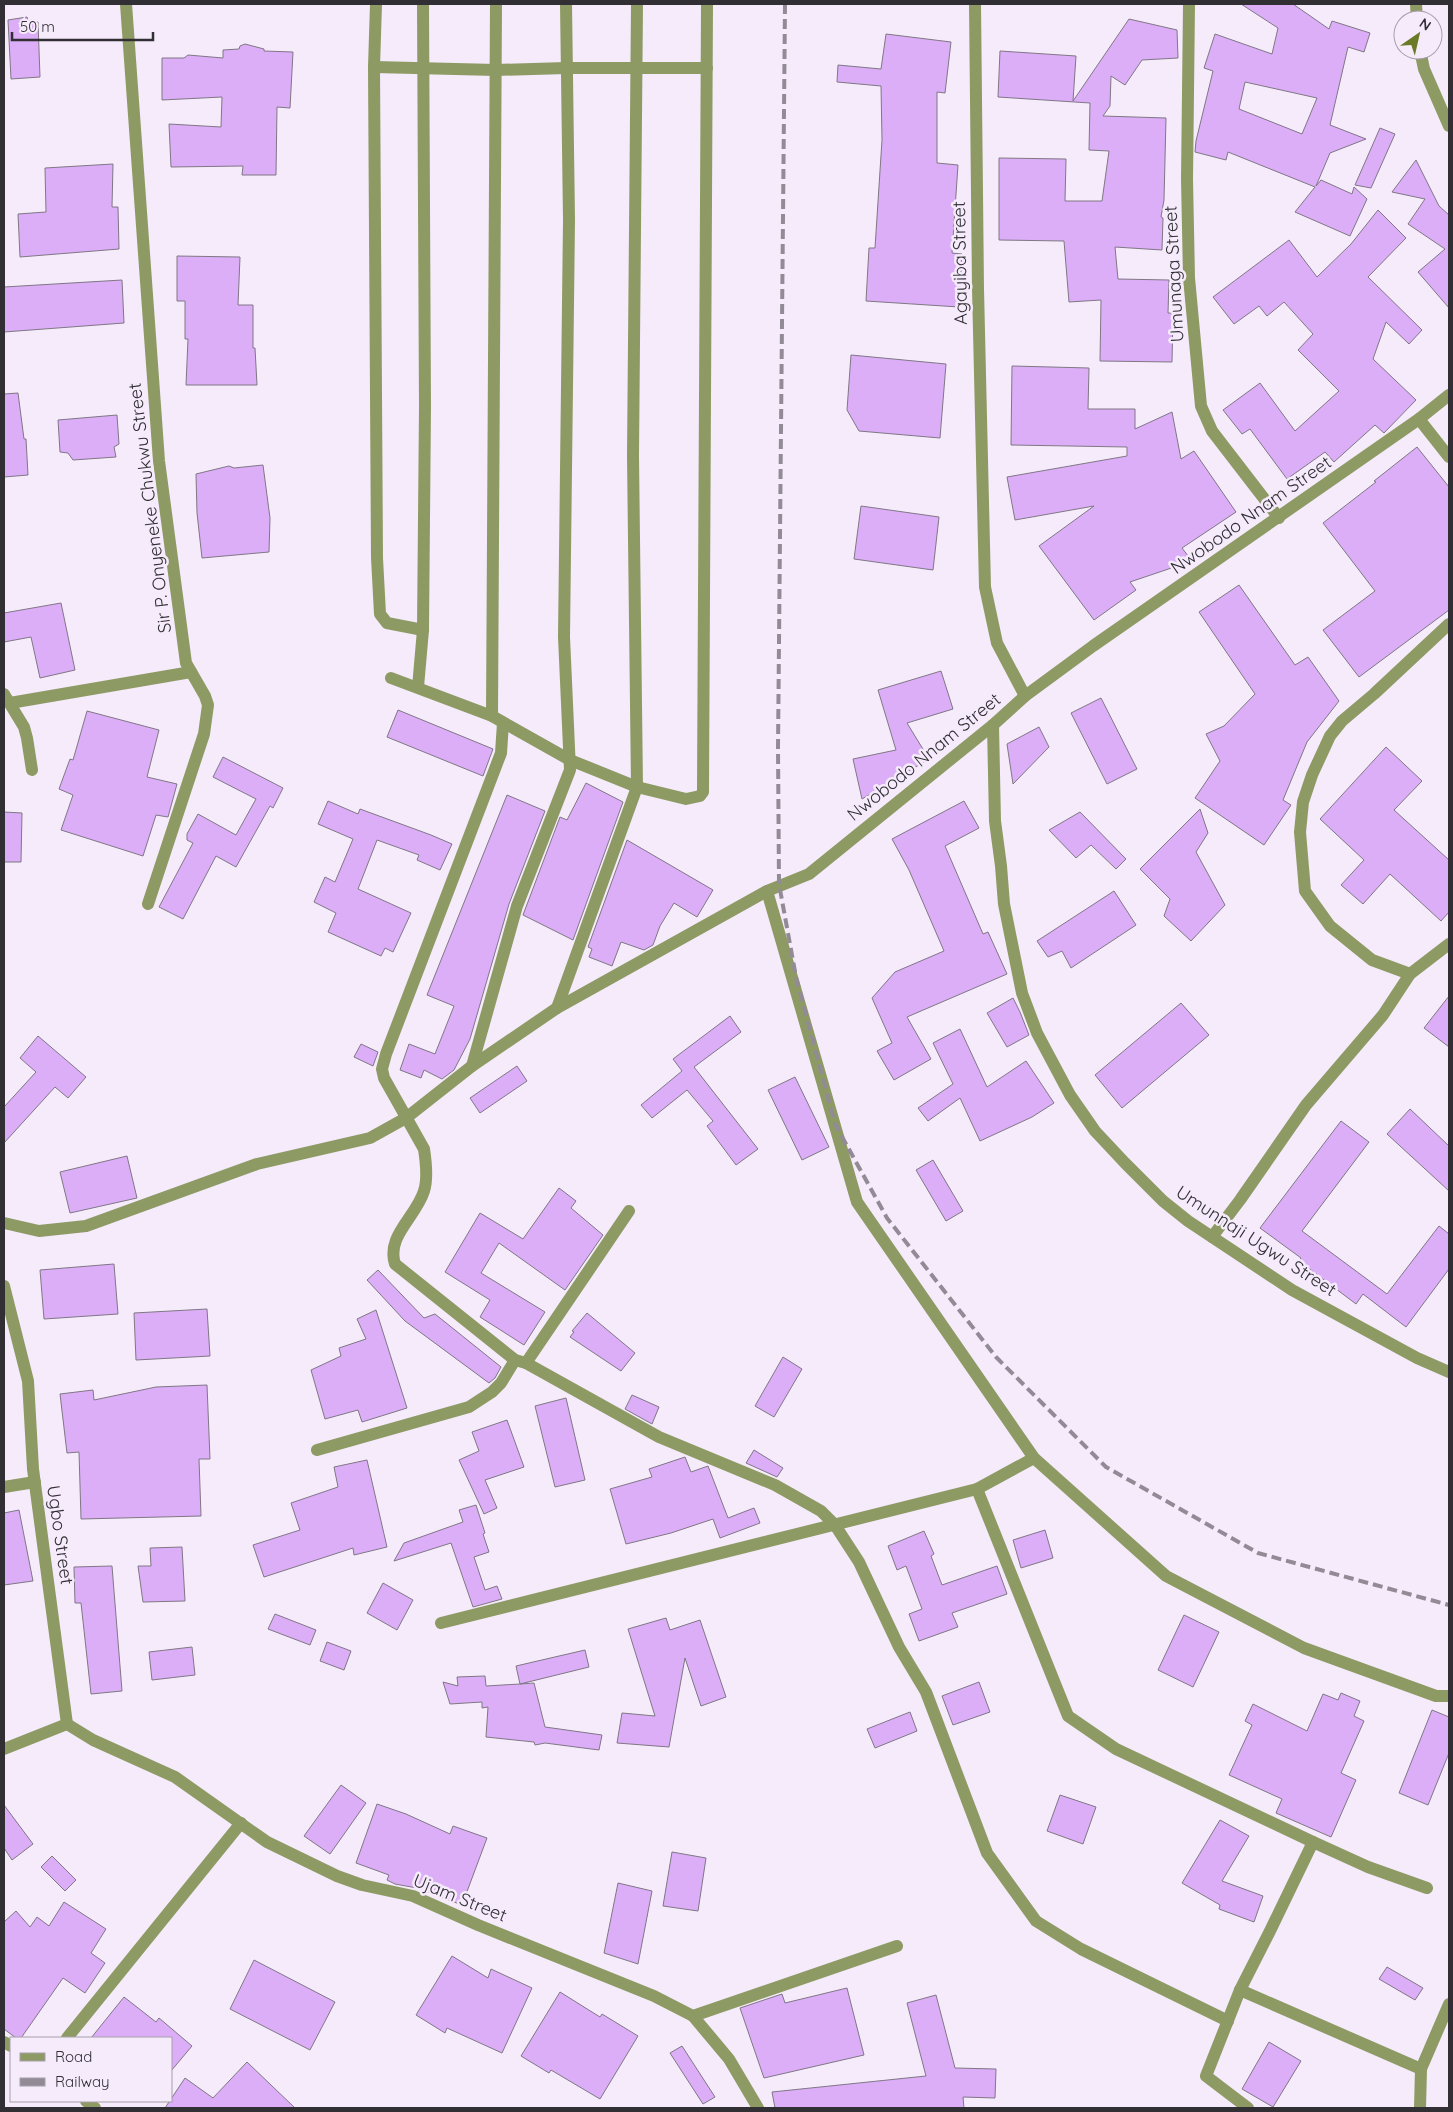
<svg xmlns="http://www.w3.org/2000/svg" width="1453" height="2112" font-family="Quicksand,sans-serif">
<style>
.building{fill:#dbaef7;stroke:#807785;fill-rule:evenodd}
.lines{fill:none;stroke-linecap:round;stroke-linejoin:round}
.minor{stroke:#8e9a64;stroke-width:12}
.rail{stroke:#928b96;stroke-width:4;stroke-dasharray:10 5;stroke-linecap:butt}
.labels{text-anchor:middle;stroke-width:5;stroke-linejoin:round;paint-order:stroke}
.street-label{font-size:18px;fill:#312e34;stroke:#f5ebfb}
</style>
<rect width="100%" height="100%" fill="#f5ebfb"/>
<g class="building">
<path d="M1241,4H1293L1329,29L1332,21L1370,33L1364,52L1348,47L1330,125L1366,139L1330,153L1316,186L1321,180L1352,194L1354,187L1367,199L1350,236L1295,212L1315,187L1228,152L1226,160L1195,152L1196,141L1213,71L1204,68L1215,34L1272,54L1278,28ZM1245,82L1317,98L1302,134L1239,109Z"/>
<polygon points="27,17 28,21 38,22 40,77 11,79 8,20"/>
<polygon points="1129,19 1177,30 1178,58 1142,60 1125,85 1111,76 1110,106 1103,116 1166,118 1164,200 1161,217 1163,218 1162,250 1115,247 1118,279 1169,280 1168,313 1173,313 1172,362 1100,361 1101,300 1069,302 1064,241 999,240 999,158 1066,159 1065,201 1102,201 1109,151 1089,150 1090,103 998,97 1000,51 1076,56 1073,101"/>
<polygon points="886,34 951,42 945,93 937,92 937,163 958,165 952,253 962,254 959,307 866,301 869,248 875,248 882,140 881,86 837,82 838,65 881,69"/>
<polygon points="245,44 264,49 264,51 293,52 290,108 277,107 276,175 242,175 243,166 171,167 169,124 221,127 222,97 162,100 162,58 184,58 188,55 223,58 223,50 239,49 240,46"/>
<polygon points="1380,128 1395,134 1371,188 1355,185"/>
<polygon points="1416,160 1439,206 1449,215 1449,308 1418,272 1445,249 1408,224 1425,199 1392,192"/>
<polygon points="113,164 112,207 118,207 119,249 20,257 18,214 46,212 45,168"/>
<polygon points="1378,210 1406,238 1368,277 1422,330 1409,344 1386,322 1373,359 1416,400 1384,433 1375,425 1334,462 1325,452 1287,479 1250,429 1242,434 1223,410 1260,383 1295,431 1339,391 1298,350 1313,334 1284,302 1267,316 1259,306 1234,324 1213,297 1289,240 1317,277 1351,244"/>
<polygon points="177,256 240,257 238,305 253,305 253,348 255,348 257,385 186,385 188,339 185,339 185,301 177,301"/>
<polygon points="122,280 124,323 4,332 4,287"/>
<polygon points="851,355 946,364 940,438 859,431 847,410"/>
<polygon points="1012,366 1089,368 1088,409 1135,409 1135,429 1172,412 1181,459 1194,451 1236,512 1182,548 1192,561 1130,582 1136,590 1094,620 1039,546 1094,506 1015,520 1007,477 1127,456 1127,447 1011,445"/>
<polygon points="18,393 24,439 26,439 28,475 4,477 4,394"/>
<polygon points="117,415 119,444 114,447 116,457 73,460 68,453 60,452 58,420"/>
<polygon points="1417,447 1449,487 1449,610 1359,677 1323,630 1375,591 1323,523 1376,482 1374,481"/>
<polygon points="263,465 270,518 269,552 202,558 197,513 196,474 229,466 234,468"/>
<polygon points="861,506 939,517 933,570 854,559"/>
<polygon points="1239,585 1295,665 1308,657 1339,701 1307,742 1283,800 1291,805 1264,845 1195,798 1220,761 1206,734 1224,726 1255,694 1199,612"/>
<polygon points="61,603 75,670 40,678 31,637 4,642 4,613"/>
<polygon points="941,671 953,709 907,723 929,759 862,799 853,759 896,750 878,690"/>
<polygon points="1101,698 1137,769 1107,784 1071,713"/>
<polygon points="398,710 493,749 483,776 387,737"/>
<polygon points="87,711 159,730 147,777 177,784 168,817 156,815 143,856 61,830 73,795 59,789 70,759 73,760"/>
<polygon points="1039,727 1049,747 1013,784 1007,744"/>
<polygon points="1386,747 1422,781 1394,810 1449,860 1449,912 1441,921 1390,874 1363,904 1341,885 1364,860 1320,819"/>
<polygon points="223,757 283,788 273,808 270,806 236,867 216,856 183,919 159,907 193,843 187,840 187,834 198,814 236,835 256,799 213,777"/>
<polygon points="586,783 623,802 573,940 523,915 560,817 567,820"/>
<polygon points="507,795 545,811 509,904 470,1039 454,1070 442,1079 424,1070 421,1078 400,1070 409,1044 435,1054 454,1006 427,995"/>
<polygon points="328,801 358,814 360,809 431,835 452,844 440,870 417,860 419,855 377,840 358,889 411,913 393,952 385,948 381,956 328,932 336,913 314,902 325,877 335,882 353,839 318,824"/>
<polygon points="964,801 979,828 945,846 983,934 988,932 1007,974 907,1017 931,1059 894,1080 877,1051 892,1043 872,998 895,972 944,951 909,870 892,839"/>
<polygon points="1200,809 1208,833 1196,852 1225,905 1191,941 1164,916 1170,899 1140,869"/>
<polygon points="4,812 22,813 21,862 4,862"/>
<polygon points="1080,812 1126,859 1116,869 1091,845 1076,858 1049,830"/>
<polygon points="627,840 713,890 697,917 674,903 660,926 653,945 644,950 621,942 612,966 589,957 592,949 588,947"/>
<polygon points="1114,891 1136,925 1071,968 1062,951 1048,957 1037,941"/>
<polygon points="1449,996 1449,1047 1424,1028"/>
<polygon points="1013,998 1020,1012 1029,1035 1007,1047 987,1013"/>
<polygon points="1181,1003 1209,1035 1122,1108 1095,1075"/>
<polygon points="730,1016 741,1032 694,1067 758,1149 736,1165 707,1126 713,1121 687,1090 652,1118 641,1105 682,1071 673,1059"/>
<polygon points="960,1029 987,1087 1026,1061 1054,1103 1032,1117 980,1141 960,1098 928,1121 918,1108 953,1084 933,1043"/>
<polygon points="38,1036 86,1077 68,1098 55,1087 4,1143 4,1107 36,1072 20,1058"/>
<polygon points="361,1044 378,1052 373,1066 354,1057"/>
<polygon points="517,1066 527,1081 480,1113 470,1098"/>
<polygon points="795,1077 829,1147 802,1160 768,1090"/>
<polygon points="1410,1109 1449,1146 1449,1191 1387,1134"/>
<polygon points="1341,1121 1369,1142 1302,1231 1387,1294 1439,1226 1449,1234 1449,1269 1406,1327 1363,1294 1356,1304 1299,1261 1301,1258 1260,1228"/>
<polygon points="127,1156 137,1198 70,1213 60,1172"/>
<polygon points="933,1160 963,1211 946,1221 916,1170"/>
<polygon points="559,1188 576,1201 571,1208 603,1235 565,1290 499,1243 481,1273 545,1312 524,1345 480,1317 490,1300 445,1272 480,1213 523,1239"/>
<polygon points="114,1264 118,1314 44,1319 40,1270"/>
<polygon points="378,1270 424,1318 435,1314 501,1367 495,1378 489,1383 405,1321 367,1280"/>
<polygon points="207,1309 210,1356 136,1360 134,1313"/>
<polygon points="376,1310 407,1408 362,1422 358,1410 325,1419 311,1370 341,1356 339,1348 366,1339 357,1319"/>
<polygon points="587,1313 635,1353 621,1371 570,1337 574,1332 572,1331"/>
<polygon points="783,1357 802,1369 774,1417 755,1406"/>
<polygon points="207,1385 210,1459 199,1459 201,1516 81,1519 79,1452 67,1453 60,1394 93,1390 94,1400 156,1387"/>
<polygon points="632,1395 659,1407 652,1424 625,1409"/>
<polygon points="566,1398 585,1480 555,1487 535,1406"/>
<polygon points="507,1420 524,1467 485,1480 497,1508 484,1514 459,1460 479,1451 472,1432"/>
<polygon points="754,1450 783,1468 777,1477 746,1463"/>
<polygon points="685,1457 691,1472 708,1466 728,1518 754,1508 760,1523 720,1538 713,1519 671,1533 626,1544 610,1489 652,1477 649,1469"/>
<polygon points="367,1460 387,1547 354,1555 353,1548 264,1577 253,1545 300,1530 291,1503 338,1487 334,1467"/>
<polygon points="476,1505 485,1533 483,1534 489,1552 474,1557 485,1590 497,1586 502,1599 473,1607 451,1543 394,1561 404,1543 463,1522 459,1510"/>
<polygon points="19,1510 33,1581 4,1585 4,1513"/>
<polygon points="1045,1530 1053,1558 1021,1568 1013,1540"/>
<polygon points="924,1531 934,1554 931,1556 942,1585 997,1566 1007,1594 952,1613 958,1627 919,1641 909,1614 922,1609 906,1566 897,1570 888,1546"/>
<polygon points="182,1547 185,1601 143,1602 138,1566 151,1566 150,1548"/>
<polygon points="112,1566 122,1691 91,1694 81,1603 75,1603 74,1567"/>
<polygon points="383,1583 413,1600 397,1630 367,1613"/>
<polygon points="275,1614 316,1630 310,1645 268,1629"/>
<polygon points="1184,1615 1219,1632 1193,1687 1158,1670"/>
<polygon points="666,1618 670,1630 700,1620 726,1697 701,1706 685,1658 669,1747 617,1743 622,1713 655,1716 628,1629"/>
<polygon points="327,1642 351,1651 344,1670 320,1661"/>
<polygon points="192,1647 195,1675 152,1680 149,1652"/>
<polygon points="585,1650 589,1667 520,1684 534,1683 545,1727 602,1735 599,1750 545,1743 535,1745 534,1742 486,1737 488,1707 482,1708 482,1702 450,1704 443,1682 458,1686 457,1677 485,1676 486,1686 520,1684 516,1666"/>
<polygon points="979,1682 990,1712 953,1725 942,1696"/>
<polygon points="1341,1693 1360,1701 1354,1716 1364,1721 1341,1773 1356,1780 1331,1837 1276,1813 1282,1799 1229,1775 1252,1725 1245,1721 1253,1704 1307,1731 1323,1694 1338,1700"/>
<polygon points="1432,1710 1449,1717 1449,1753 1428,1805 1399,1793"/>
<polygon points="910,1712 917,1731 875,1748 867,1729"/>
<polygon points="341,1785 366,1803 330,1854 304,1836"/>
<polygon points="1060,1795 1096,1807 1083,1844 1047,1831"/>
<polygon points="377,1804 406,1814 450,1834 453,1826 487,1838 462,1905 417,1888 395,1884 387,1880 389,1875 356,1863"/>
<polygon points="4,1805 33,1844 12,1860 4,1848"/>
<polygon points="1220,1820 1249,1836 1222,1881 1263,1896 1254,1922 1219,1909 1220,1905 1182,1883"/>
<polygon points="672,1852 706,1858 698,1911 663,1906"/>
<polygon points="52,1856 76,1880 65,1891 41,1867"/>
<polygon points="618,1883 652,1891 638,1964 604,1953"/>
<polygon points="64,1902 106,1929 91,1953 105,1963 85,1993 63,1978 21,2038 16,2038 4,2029 4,1922 16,1911 30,1927 37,1917 49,1926"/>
<polygon points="452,1956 488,1978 491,1969 532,1988 502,2053 447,2028 445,2033 416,2015"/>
<polygon points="254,1960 335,2002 310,2050 230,2009"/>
<polygon points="1387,1967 1423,1988 1415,2000 1379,1979"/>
<polygon points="847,1988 864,2055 764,2078 740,2008 782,1994 785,2003"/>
<polygon points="560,1992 600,2017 602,2014 638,2036 600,2099 551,2070 549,2073 521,2056"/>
<polygon points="936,1995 955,2068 996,2069 995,2098 963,2097 964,2108 775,2108 772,2092 926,2076 907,2003"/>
<polygon points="124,1997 156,2022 159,2018 192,2046 171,2071 171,2038 91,2038"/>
<polygon points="1269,2042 1301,2061 1273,2107 1242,2089"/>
<polygon points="682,2046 715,2097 703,2104 670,2053"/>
<polygon points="247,2062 295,2108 165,2108 185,2078 213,2098"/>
</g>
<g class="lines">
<g class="minor">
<polyline points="126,4 159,461 186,663 205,696 208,705 204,734 148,904"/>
<polyline points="376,4 374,67 377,558 380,614 387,623 423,630"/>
<polyline points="975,4 978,289 985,587 997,643 1025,696"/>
<polyline points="1189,4 1187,179 1189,278 1201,406 1212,431 1279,518"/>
<polyline points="1416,4 1417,20"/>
<polyline points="1420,50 1424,69 1449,126"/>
<polyline points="374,67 496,70 566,68 707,68"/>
<polyline points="1419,419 1449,457"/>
<polyline points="391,678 492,716 570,760 637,787 686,799 700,796 703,792 707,4"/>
<polyline points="418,687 423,630 425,407 423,4"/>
<polyline points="4,694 24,727 27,738 32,770"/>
<polyline points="10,703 191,672"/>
<polyline points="492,716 496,4"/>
<path d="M503,723L501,753L386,1054L382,1069L384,1078L424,1149C426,1162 428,1179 424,1191C416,1217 386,1236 395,1264L515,1360L526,1363L659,1437L775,1485L821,1511L835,1525L859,1562L899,1647L926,1692L987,1853L1036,1921L1081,1949L1228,2021"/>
<polyline points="993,725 995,821 1001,866 1004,904 1022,993 1037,1033 1070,1095 1095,1131 1125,1163 1163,1201 1188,1221 1292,1290 1417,1358 1449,1372"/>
<polyline points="767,891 857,1202 1034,1458 1166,1576 1304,1648 1436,1696 1449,1696"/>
<polyline points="1410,974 1372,960 1330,926 1305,891 1300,832 1303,802 1312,775 1330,736 1342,721 1374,694 1449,624"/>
<polyline points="557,1008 637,787 633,456 637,4"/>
<polyline points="472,1066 517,906 570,770 564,637 569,220 566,4"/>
<polyline points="4,1223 39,1231 86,1226 257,1164 370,1138 406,1118 472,1066 557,1008 767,891 809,874 993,725 1025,696 1093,646 1419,419 1449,395"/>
<polyline points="1212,1237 1240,1200 1306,1105 1383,1015 1410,974 1449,944"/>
<polyline points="4,1286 28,1381 33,1469 67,1724 4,1749"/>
<polyline points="526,1363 629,1211"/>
<polyline points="317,1450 469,1407 492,1392 501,1383 515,1360"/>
<polyline points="4,1487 35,1482"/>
<polyline points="977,1489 1068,1716 1116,1749 1313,1842"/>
<polyline points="441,1623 977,1489 1034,1458"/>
<polyline points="67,1724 93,1740 175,1777 267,1842 337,1876 362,1885 413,1896 478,1925 654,1996 693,2016 729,2059 758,2108"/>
<polyline points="1240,1990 1421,2069 1449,2004"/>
<polyline points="693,2016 897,1946"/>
<polyline points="67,2038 241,1823"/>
<polyline points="4,2042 11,2046"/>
<polyline points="86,2101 95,2108"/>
<polyline points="1248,2108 1206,2076 1240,1990 1270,1931 1313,1842 1368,1867 1427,1888"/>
<polyline points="1420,2108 1421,2069"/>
</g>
<polyline class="rail" points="785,4 778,748 779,884 796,977 835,1124 887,1218 996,1357 1106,1467 1258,1553 1449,1605"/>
</g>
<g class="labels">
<g class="street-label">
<text transform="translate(960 263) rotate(-91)" y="6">Agayiba Street</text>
<text transform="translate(1174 274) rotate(-93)" y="6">Umunaga Street</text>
<text transform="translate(150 508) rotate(-97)" y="6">Sir P. Onyeneke Chukwu Street</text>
<text transform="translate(1251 515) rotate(-35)" y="6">Nwobodo Nnam Street</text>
<text transform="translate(924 757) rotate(-39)" y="6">Nwobodo Nnam Street</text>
<text transform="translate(1256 1241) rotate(33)" y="6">Umunnaji Ugwu Street</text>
<text transform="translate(60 1535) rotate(82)" y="6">Ugbo Street</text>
<text transform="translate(460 1898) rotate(22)" y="6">Ujam Street</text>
</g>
</g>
<rect width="1453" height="2112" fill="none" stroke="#312e34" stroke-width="10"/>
<rect x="10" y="2037" width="162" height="65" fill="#f5ebfb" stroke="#a79fab"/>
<rect x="20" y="2053" width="25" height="8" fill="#8e9a64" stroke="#a79fab"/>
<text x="55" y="2062" font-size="15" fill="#312e34">Road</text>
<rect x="20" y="2078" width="25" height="8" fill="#928b96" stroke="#a79fab"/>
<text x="55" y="2087" font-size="15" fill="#312e34">Railway</text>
<g transform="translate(1418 35) rotate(34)"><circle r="24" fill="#f5ebfb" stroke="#a79fab"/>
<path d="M0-4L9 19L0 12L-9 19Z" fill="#6b7a27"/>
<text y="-8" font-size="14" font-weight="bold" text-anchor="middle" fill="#312e34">N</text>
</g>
<path d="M12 32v8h141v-8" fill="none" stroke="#312e34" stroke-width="2.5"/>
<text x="20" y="32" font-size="15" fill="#312e34" stroke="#f5ebfb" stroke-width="4" paint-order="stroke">50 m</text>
</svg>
